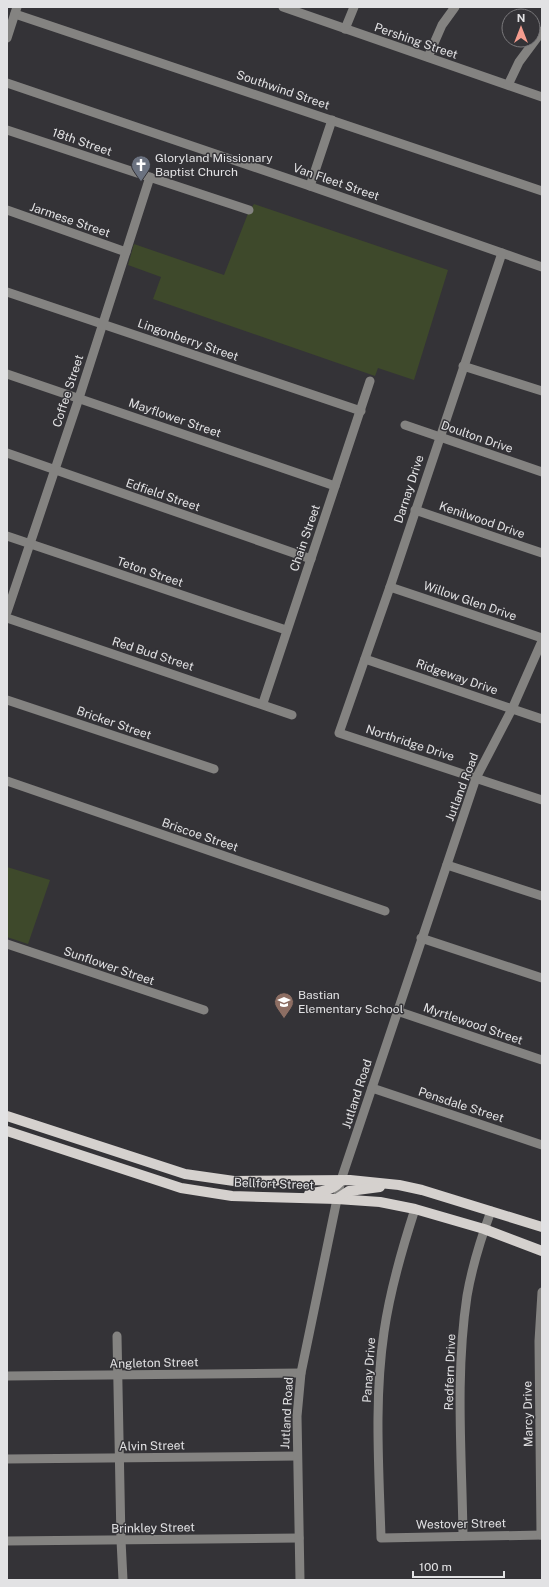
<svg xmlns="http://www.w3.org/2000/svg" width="549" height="1587" font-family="'Public Sans',sans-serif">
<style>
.green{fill:#3e492b}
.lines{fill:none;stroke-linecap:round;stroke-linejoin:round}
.minor{stroke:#848381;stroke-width:9}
.major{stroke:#d5d1ce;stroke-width:10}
.labels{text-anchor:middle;stroke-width:3;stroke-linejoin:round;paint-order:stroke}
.street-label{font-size:12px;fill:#e2e2e4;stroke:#343337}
.poi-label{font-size:12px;fill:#e2e2e4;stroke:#343337;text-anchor:start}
</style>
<rect width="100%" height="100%" fill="#343337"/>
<g class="green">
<polygon points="254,204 448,270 414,380 378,368 375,376 153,299 161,277 128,265 134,244 224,275 249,211"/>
<polygon points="7,867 50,880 28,944 7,937"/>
</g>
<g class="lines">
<g class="minor">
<polyline points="283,7 542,97"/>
<polyline points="15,14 542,191"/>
<polyline points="345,29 354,7"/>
<polyline points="7,38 17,7"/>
<polyline points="428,57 442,25 455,7"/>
<polyline points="7,83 310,186 542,267"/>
<polyline points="508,85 519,62 542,31"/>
<polyline points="7,130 249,210"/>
<polyline points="310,186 332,120"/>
<polyline points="7,210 126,252"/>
<polyline points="502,253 390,587 339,733 542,800"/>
<polyline points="7,292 361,411"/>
<polyline points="463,366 542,391"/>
<polyline points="7,374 335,486"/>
<polyline points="405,425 542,472"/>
<polyline points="7,453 311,559"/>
<polyline points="415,510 542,553"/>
<polyline points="7,536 286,630"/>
<polyline points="390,587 542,638"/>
<polyline points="7,612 79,398 150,177"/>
<polyline points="7,618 292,715"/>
<polyline points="365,659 542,719"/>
<polyline points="7,700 214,769"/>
<polyline points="263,703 370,381"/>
<polyline points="7,781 385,911"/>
<polyline points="447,865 542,896"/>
<polyline points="421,938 542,978"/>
<polyline points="7,944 204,1010"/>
<polyline points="397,1011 542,1060"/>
<polyline points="372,1088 542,1145"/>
<path d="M415,1209C402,1249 390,1290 384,1332C374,1400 379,1469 381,1538L542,1535"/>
<polyline points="117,1336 121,1540 123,1580"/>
<polyline points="7,1376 301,1373"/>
<polyline points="7,1459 297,1456"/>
<polyline points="541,1535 539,1341 542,1292"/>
<path d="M463,1536C462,1457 455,1375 467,1296C472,1267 481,1238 491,1211"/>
<polyline points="7,1541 299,1538"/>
<polyline points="300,1580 297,1416 301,1373 341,1180 476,778 512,709 542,641"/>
</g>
<g class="major">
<polyline points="7,1116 185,1174 234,1181 350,1180 399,1185 422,1190 542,1227"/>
<polyline points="7,1131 181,1188 232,1196 337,1199 380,1202 415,1209 484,1229 542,1251"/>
<path d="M309,1194C320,1191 334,1191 341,1180"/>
<polyline points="337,1199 349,1191 380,1187"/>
</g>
</g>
<defs>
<symbol id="church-pin" viewBox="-11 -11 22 30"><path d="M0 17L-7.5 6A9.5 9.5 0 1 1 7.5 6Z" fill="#6b7280" stroke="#343337"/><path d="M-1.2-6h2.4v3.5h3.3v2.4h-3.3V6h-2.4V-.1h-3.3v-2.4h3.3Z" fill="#fff"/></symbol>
<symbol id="school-pin" viewBox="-11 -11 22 30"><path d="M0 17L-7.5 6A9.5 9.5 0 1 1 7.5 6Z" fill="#8d6e63" stroke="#343337"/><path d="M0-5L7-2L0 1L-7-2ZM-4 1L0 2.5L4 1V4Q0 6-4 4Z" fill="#fff"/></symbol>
</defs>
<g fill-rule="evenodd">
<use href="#church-pin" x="130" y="154" width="22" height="30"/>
<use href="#school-pin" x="273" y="991" width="22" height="30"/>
</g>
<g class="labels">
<g class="street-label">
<text transform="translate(416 41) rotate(19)" y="4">Pershing Street</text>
<text transform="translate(283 90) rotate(19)" y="4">Southwind Street</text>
<text transform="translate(82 142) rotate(19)" y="4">18th Street</text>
<text transform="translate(336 182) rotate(19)" y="4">Van Fleet Street</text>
<text transform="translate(70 220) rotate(19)" y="4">Jarmese Street</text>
<text transform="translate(188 340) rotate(19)" y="4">Lingonberry Street</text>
<text transform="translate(68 391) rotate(-72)" y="4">Coffee Street</text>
<text transform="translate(175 418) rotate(19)" y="4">Mayflower Street</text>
<text transform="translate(477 437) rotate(19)" y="4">Doulton Drive</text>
<text transform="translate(409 489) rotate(-72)" y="4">Darnay Drive</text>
<text transform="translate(163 495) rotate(19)" y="4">Edfield Street</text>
<text transform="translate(482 520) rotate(19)" y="4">Kenilwood Drive</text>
<text transform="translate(305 538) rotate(-71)" y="4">Chain Street</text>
<text transform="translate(150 572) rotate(19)" y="4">Teton Street</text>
<text transform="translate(470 601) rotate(19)" y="4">Willow Glen Drive</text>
<text transform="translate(153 654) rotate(18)" y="4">Red Bud Street</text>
<text transform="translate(457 677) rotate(19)" y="4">Ridgeway Drive</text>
<text transform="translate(114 723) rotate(19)" y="4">Bricker Street</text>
<text transform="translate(410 743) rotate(18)" y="4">Northridge Drive</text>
<text transform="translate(462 787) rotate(-69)" y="4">Jutland Road</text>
<text transform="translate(200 835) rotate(19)" y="4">Briscoe Street</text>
<text transform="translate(109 966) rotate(19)" y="4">Sunflower Street</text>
<text transform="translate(473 1024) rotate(19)" y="4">Myrtlewood Street</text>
<text transform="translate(357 1094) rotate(-72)" y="4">Jutland Road</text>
<text transform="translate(461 1105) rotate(18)" y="4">Pensdale Street</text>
<text transform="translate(274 1184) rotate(2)" y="4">Bellfort Street</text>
<text transform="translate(154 1363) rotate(-1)" y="4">Angleton Street</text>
<text transform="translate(369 1370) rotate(-86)" y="4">Panay Drive</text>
<text transform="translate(450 1372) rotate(-88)" y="4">Redfern Drive</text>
<text transform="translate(287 1413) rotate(-87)" y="4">Jutland Road</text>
<text transform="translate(528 1414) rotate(-91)" y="4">Marcy Drive</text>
<text transform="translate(152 1446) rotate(-1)" y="4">Alvin Street</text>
<text transform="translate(461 1524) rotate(-1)" y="4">Westover Street</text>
<text transform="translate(153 1528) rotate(-1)" y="4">Brinkley Street</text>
</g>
<g class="poi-label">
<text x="155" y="162">Gloryland Missionary<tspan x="155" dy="14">Baptist Church</tspan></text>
<text x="298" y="999">Bastian<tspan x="298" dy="14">Elementary School</tspan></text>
</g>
</g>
<rect width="549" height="1587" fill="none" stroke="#e2e2e4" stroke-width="16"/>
<g transform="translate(521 28)"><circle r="19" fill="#343337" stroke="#7a797c"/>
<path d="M0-3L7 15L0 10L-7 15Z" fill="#f59d8f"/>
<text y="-6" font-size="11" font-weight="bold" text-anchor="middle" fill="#e2e2e4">N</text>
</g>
<path d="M413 1571v6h91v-6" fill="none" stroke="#e2e2e4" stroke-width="2"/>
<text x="419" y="1571" font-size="12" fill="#e2e2e4" stroke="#343337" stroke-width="3" paint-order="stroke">100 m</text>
</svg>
